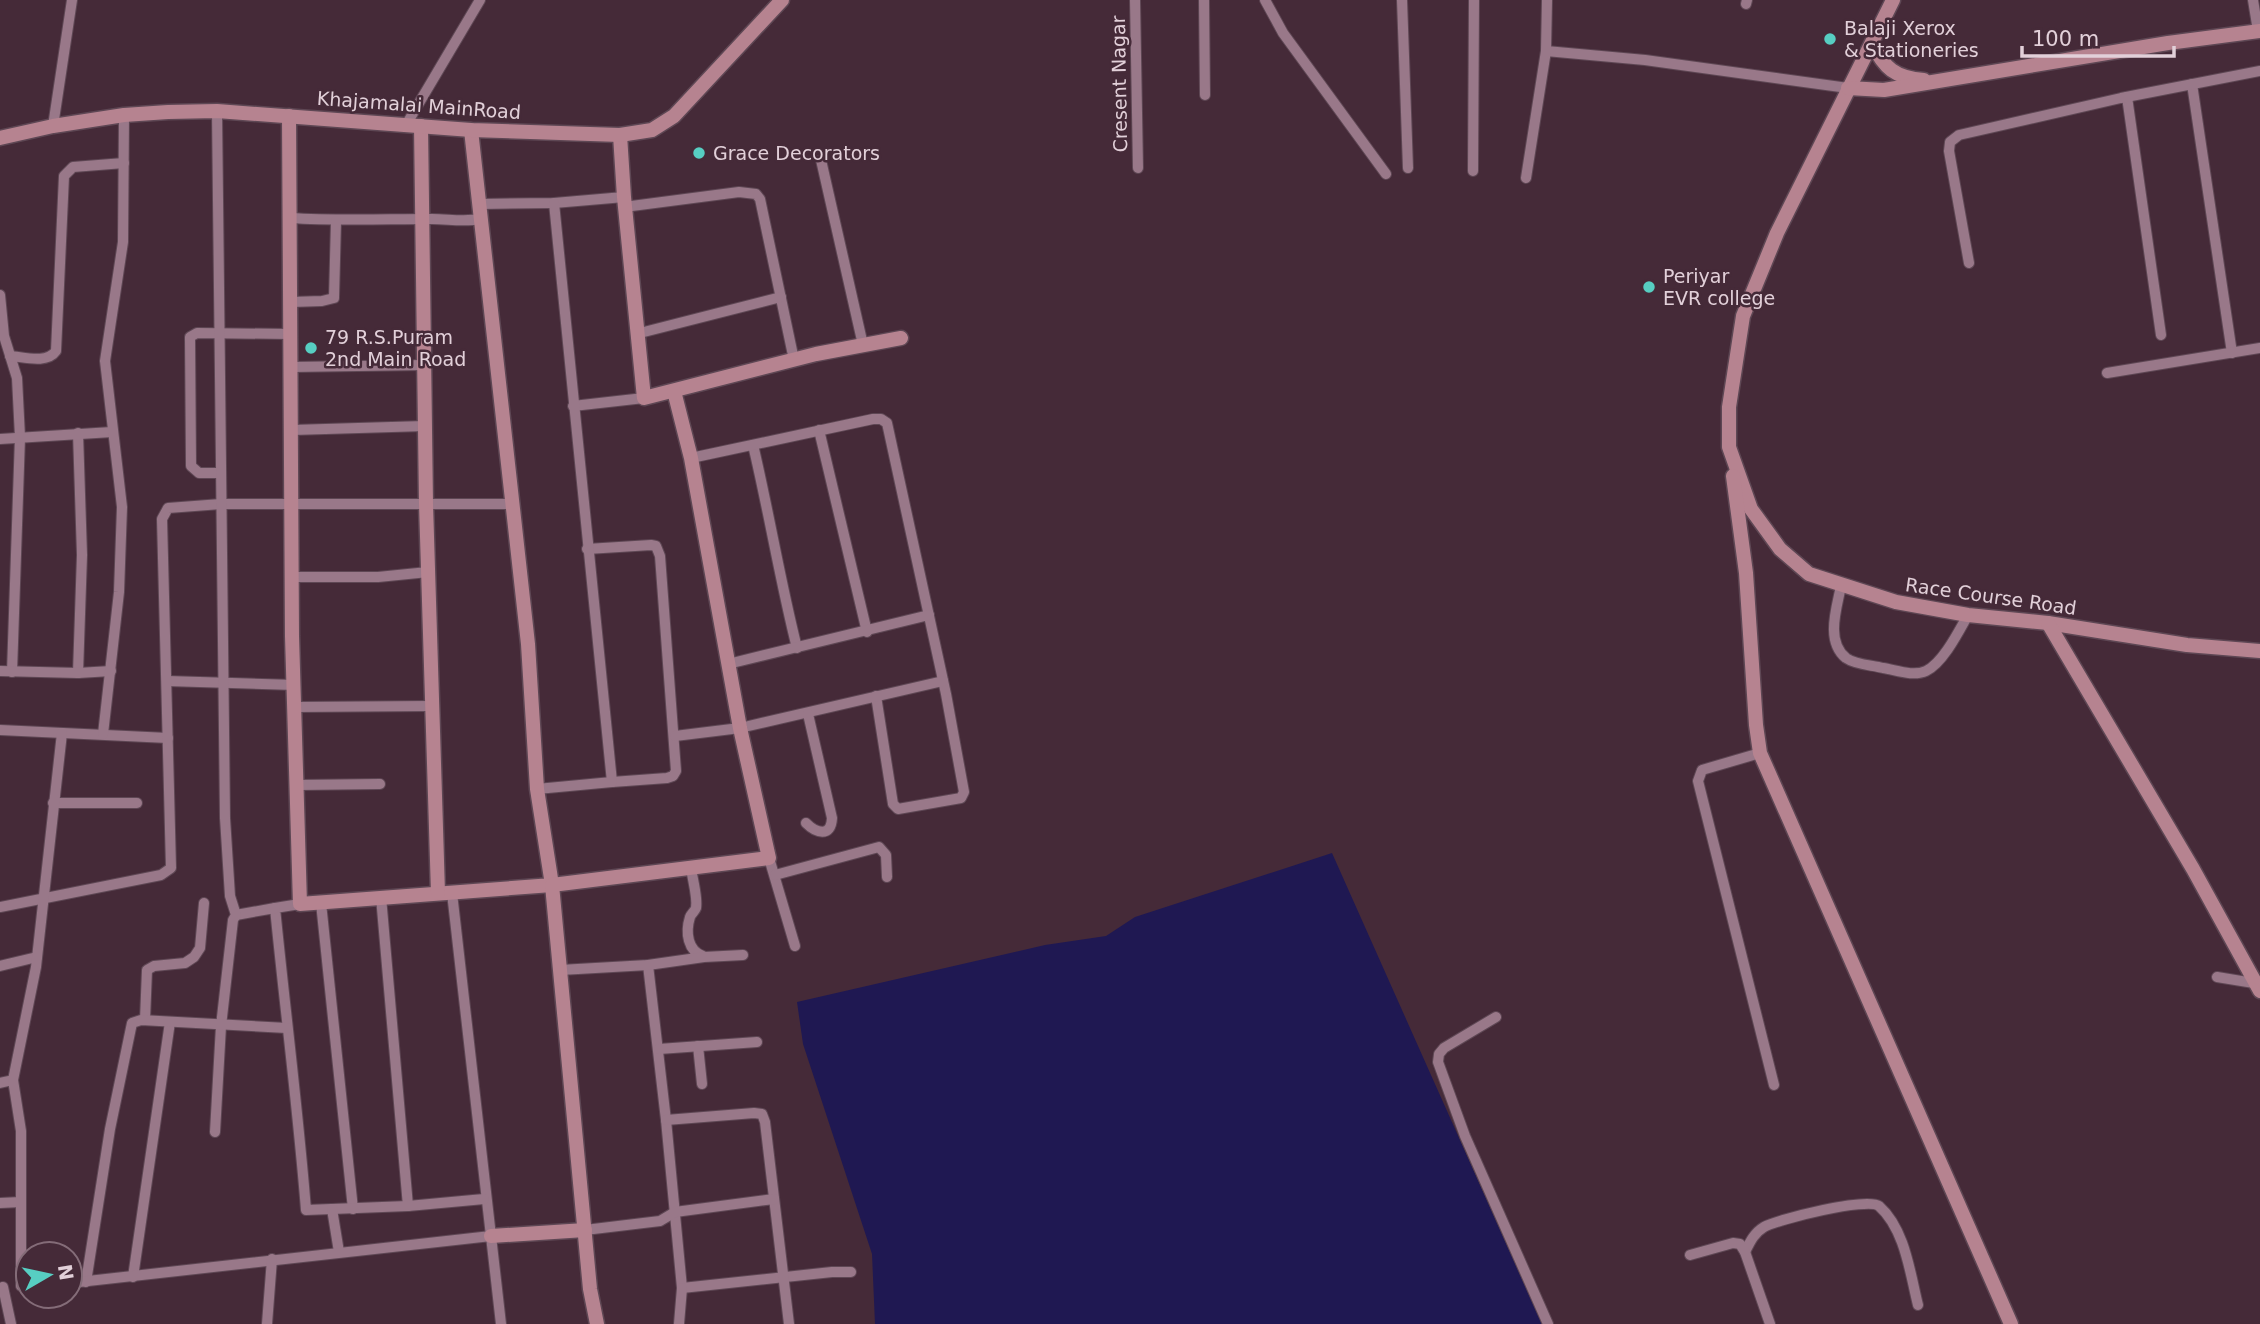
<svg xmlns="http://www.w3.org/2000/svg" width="2260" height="1324" font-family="'DejaVu Sans',sans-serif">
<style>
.water{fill:#1f1852}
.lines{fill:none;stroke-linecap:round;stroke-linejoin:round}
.street-casing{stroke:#5e4754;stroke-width:12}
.secondary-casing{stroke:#5e4754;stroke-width:17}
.street{stroke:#997889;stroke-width:10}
.secondary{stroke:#b68390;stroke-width:14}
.poi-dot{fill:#57cec2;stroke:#452a38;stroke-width:2.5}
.labels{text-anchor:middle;stroke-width:5;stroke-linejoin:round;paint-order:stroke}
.poi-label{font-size:19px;fill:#e2d0d9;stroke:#452a38;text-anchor:start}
.street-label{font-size:19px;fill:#e2d0d9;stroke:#452a38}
</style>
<rect width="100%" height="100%" fill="#452a38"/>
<polygon class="water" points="1332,853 1542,1324 875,1324 872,1254 803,1044 797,1002 1045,945 1106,936 1135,917"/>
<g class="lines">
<defs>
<g id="street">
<polyline points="1135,0 1138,168"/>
<polyline points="1204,0 1205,95"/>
<polyline points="1265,0 1283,33 1386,174"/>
<polyline points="1402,0 1408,168"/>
<polyline points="2253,0 2258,31"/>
<polyline points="1746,4 1747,0"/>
<polyline points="1546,51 1645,60 1848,88"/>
<polyline points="2192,84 2232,353"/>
<polyline points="2127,97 2161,335"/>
<polyline points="406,125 480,0"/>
<polyline points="53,126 72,0"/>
<polyline points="821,160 863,345"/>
<polyline points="1473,171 1474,0"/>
<polyline points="1526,178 1546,51 1547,0"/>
<polyline points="479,204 554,203 624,197"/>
<polyline points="624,207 739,192 756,194 760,199 794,360"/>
<path d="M290,218C337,221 384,219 432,219C449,219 463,222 481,219"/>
<polyline points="1969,263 1949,151 1950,142 1959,135 2121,98 2260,71"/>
<polyline points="0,295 4,336 17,378 20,437 12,672"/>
<polyline points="291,302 322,301 334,298 336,221"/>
<polyline points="636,334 781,297"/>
<path d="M10,356C24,357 47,364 56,351L64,176L73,167L124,163"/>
<polyline points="291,367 425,365"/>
<polyline points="2107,373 2260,348"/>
<polyline points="573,406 644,398"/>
<polyline points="292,430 425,426"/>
<polyline points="819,430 867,632"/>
<polyline points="78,433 82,555 78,673"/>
<polyline points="0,439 112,432"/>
<path d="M753,445C769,512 780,581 797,648"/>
<polyline points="691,458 873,419 881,419 887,423 946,694 964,792 961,798 898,809 893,804 876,696"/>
<polyline points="220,473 199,473 191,466 190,337 197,333 291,334"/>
<polyline points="587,549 651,545 656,546 660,556 676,771 673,776 667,778 612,782"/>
<polyline points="292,577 378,577 428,572"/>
<path d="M1841,586C1837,607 1825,641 1846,658C1856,665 1872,665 1883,668C1896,670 1913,677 1926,671C1943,663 1959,631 1968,615"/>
<polyline points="728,664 929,615"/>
<polyline points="0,671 78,673 111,671"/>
<polyline points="167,681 295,685"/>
<polyline points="294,707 432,706"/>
<polyline points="0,730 168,738"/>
<polyline points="103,734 119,592 122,507 105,361 123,242 124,115"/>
<polyline points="675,736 740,728 943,681"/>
<polyline points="1760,753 1702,770 1698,781 1774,1085"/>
<polyline points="297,785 380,784"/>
<polyline points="537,789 612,782 554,203"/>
<polyline points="53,803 137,803"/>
<path d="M806,823C816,833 831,838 832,818L808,714"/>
<polyline points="769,858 795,946"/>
<path d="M691,867C692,878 698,897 696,908C695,911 691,914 690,917C685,933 688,951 703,956"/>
<polyline points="775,875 879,847 886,855 887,877"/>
<polyline points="452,893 501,1324"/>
<polyline points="381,897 408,1206"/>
<polyline points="321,903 353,1209"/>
<path d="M300,904L275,908C285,1009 298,1109 306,1210L408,1206L484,1199"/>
<polyline points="0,907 161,875 171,868 162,519 168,508 221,504 512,504"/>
<polyline points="236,915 275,908"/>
<polyline points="648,965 666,1120 682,1288 832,1272 851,1272"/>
<polyline points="0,966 37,957"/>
<polyline points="560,970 648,965 704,957 743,955"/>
<polyline points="2217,977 2260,984"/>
<polyline points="1496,1017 1444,1048 1439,1054 1438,1062 1465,1136 1548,1324"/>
<polyline points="145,1020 147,970 154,966 185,963 194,957 200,948 204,903"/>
<polyline points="698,1046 702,1084"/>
<polyline points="659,1049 757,1042"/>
<polyline points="0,1083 13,1080"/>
<polyline points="666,1120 754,1113 762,1114 765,1122 789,1324"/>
<polyline points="215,1132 221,1026 233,920 236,915 230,896 225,818 217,111"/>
<polyline points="0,1203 21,1202"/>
<polyline points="332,1209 339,1252"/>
<polyline points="585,1230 660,1221 675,1212 774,1199"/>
<path d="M1745,1252C1750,1242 1754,1233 1764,1227C1779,1219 1867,1197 1879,1206C1905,1229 1910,1273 1918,1305"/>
<polyline points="1690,1255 1733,1243 1740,1244 1745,1252 1770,1324"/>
<polyline points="133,1277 170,1022"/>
<polyline points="86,1282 110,1129 132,1023 141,1020 287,1028"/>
<polyline points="70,1283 491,1236"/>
<polyline points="21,1286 21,1131 13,1080 36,967 62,733"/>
<polyline points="3,1287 11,1324"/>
<polyline points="267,1324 272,1259"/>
<polyline points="679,1324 682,1288"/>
</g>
<g id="secondary">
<polyline points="1893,0 1777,233 1743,316 1729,407 1729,447 1751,509 1780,549 1809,574 1896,602 1968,615 2048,623 2187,645 2260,651"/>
<path d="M1872,43C1884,68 1895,78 1924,80"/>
<polyline points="1848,88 1884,90 2168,43 2260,31"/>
<polyline points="289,116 292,636 300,904 552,885 537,789 528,644 471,130"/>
<polyline points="421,126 426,504 438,893"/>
<polyline points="620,135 624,197 644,398 816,354 901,338"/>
<polyline points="0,138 53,126 124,115 168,112 217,111 471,130 620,135 652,130 674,116 782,0"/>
<polyline points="1733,476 1746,573 1756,725 1760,753 2011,1324"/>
<polyline points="2048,623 2193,869 2260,991"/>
<polyline points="491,1236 585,1230"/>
<polyline points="597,1324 590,1289 552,885 769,858 740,728 691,458 674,391"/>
</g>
</defs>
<use href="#street" class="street-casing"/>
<use href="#secondary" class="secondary-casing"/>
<use href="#street" class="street"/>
<use href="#secondary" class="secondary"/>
</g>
<g class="poi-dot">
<circle cx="1830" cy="39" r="7"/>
<circle cx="699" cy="153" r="7"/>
<circle cx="1649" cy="287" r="7"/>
<circle cx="311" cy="348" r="7"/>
</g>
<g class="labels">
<g class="poi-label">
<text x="1844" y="35">Balaji Xerox<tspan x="1844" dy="22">&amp; Stationeries</tspan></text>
<text x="713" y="160">Grace Decorators</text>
<text x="1663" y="283">Periyar<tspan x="1663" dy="22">EVR college</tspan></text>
<text x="325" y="344">79 R.S.Puram<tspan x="325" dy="22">2nd Main Road</tspan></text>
</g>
<g class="street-label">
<text transform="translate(1119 84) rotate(-91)" y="7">Cresent Nagar</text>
<text transform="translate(419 105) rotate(4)" y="7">Khajamalai MainRoad</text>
<text transform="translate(1991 596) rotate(8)" y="7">Race Course Road</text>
</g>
</g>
<g transform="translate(49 1275) rotate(81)"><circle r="33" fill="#452a38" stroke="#846c78" stroke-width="2"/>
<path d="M0-5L12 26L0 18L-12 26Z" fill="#57cec2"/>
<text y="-10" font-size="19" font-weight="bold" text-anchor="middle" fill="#e2d0d9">N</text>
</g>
<path d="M2022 46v10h152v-10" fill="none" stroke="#e2d0d9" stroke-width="3.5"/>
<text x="2032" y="46" font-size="21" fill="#e2d0d9" stroke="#452a38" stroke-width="5" paint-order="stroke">100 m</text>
</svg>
